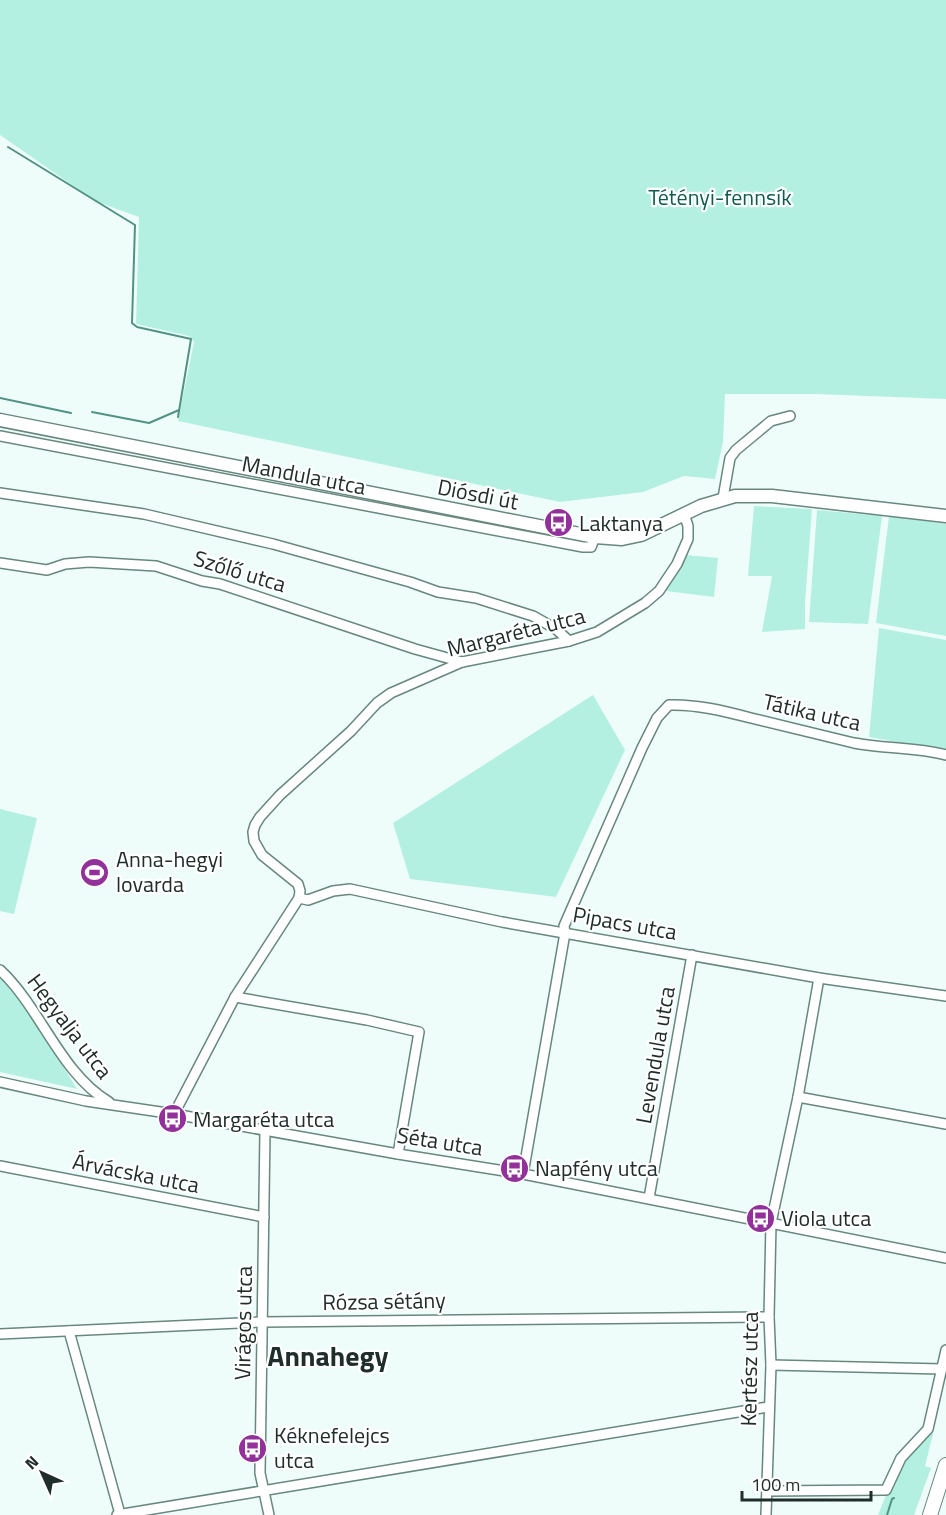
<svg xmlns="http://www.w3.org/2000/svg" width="946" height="1515" font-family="'Titillium Web',sans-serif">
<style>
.green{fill:#b4f0e1}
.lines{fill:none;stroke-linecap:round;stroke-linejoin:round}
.stream{stroke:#509385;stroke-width:2}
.minor-casing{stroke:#67877f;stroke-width:12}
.major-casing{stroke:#67877f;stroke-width:15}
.highway-casing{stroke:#67877f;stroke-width:16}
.minor{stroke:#fff;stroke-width:9}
.major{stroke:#fff;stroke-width:12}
.highway{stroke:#fff;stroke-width:14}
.labels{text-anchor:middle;stroke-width:4.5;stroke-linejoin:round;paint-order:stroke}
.park-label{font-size:22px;fill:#105c4f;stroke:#fff}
.street-label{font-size:22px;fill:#202e2b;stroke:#fff}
.poi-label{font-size:22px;fill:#202e2b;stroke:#fff;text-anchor:start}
.district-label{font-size:28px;font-weight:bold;fill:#202e2b;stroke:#fff}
</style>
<rect width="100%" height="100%" fill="#effdfa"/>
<g class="green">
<polygon points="0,0 946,0 946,399 816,394 725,394 723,442 715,479 684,476 643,492 560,502 178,421 194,342 189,336 136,324 139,217 95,201 0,135"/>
<polygon points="754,506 812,509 805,603 805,629 762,632 772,576 748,576"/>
<polygon points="817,510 882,516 868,624 809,622"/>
<polygon points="889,516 946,524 946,636 876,623"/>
<polygon points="686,555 718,558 714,597 666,591"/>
<polygon points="879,628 946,640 946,751 869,737"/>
<polygon points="593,695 625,750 556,897 410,879 393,823"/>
<polygon points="0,809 37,818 14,914 0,911"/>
<path d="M0,977C31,1011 53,1051 77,1089L0,1072Z"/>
<polygon points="932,1431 933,1434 925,1466 931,1468 914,1515 878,1515 893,1477 909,1449"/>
</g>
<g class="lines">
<g class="stream">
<polyline points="8,147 135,225 132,323 137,327 191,339 178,417"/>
<polyline points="0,398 71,413"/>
<polyline points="92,412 149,423 179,410"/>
<polyline points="887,1515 892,1499 894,1498"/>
</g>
<defs>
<g id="minor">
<polyline points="0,436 583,547 591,547 595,537"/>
<polyline points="0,493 144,514 273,544 410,582 438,592 476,598 533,616 556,629 569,641"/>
<polyline points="723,498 730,458 736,450 771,421 790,416"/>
<polyline points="0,563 47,570 65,564 89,562 156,566 202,581 220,584 415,649 462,662"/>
<polyline points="299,898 308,900 333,891 350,889 502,922 819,978 946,996"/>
<path d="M0,970C41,1008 60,1073 109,1102"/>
<polyline points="235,997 367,1020 419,1032 398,1154"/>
<polyline points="0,1082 86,1101 174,1114 398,1154 523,1174 946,1258"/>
<polyline points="798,1097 946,1124"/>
<polyline points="174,1114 235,997 299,898 300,891 298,884 262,855 254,841 253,832 255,825 260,817 280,795 351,731 377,703 391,693 462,662 569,641 597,632 645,603 659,591 677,564 688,539 688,526 684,514"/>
<polyline points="265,1131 260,1473 269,1515"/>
<polyline points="0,1166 264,1217"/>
<path d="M523,1174L565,933L564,926L642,748L657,718L669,705C696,704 724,711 751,718C785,726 820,735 854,743C885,749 916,747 946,755"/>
<polyline points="649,1198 692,955"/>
<polyline points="69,1331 120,1514"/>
<polyline points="0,1334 262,1322 769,1317"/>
<polyline points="771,1365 942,1369"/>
<polyline points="768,1491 886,1490 901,1458 928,1429 946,1350"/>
<polyline points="117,1515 768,1407"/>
<polyline points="766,1515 771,1365 769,1317 771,1223 798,1097 819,978"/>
</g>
<polyline id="major" points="0,420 595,537 622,539 641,535 701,506 735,496 772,496 946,516"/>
<polyline id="highway" points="930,1515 946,1465"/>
</defs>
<use href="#minor" class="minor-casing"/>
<use href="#major" class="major-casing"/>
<use href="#highway" class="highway-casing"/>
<use href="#minor" class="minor"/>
<use href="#major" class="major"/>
<use href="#highway" class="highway"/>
</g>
<defs>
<symbol id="bus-disc" viewBox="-11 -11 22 22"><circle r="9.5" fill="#923199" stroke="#fff"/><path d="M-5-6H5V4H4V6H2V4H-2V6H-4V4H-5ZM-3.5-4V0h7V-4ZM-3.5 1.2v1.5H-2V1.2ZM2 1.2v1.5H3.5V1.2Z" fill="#fff"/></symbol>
<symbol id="stadium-disc" viewBox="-11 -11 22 22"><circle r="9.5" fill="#923199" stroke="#fff"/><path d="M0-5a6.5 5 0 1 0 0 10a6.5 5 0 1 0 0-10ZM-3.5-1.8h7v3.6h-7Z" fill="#fff"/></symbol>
</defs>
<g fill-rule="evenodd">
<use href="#bus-disc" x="542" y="506" width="33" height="33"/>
<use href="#stadium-disc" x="78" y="856" width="33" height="33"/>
<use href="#bus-disc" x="156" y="1102" width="33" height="33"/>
<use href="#bus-disc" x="498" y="1152" width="33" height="33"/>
<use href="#bus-disc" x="744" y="1202" width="33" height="33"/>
<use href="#bus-disc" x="236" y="1432" width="33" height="33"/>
</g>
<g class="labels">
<g class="park-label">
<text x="720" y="205">Tétényi-fennsík</text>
</g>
<g class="street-label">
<text transform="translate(304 475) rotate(11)" y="8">Mandula utca</text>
<text transform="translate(478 494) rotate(11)" y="8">Diósdi út</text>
<text transform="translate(240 571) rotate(17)" y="8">Szőlő utca</text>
<text transform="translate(516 632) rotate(-14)" y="8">Margaréta utca</text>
<text transform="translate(812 712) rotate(13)" y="8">Tátika utca</text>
<text transform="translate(625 923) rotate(10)" y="8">Pipacs utca</text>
<text transform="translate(70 1026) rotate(53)" y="8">Hegyalja utca</text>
<text transform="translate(655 1055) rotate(-80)" y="8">Levendula utca</text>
<text transform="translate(440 1141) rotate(9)" y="8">Séta utca</text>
<text transform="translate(136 1173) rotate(11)" y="8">Árvácska utca</text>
<text transform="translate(384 1301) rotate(-1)" y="8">Rózsa sétány</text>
<text transform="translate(243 1323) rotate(-89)" y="8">Virágos utca</text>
<text transform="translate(749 1369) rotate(-89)" y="8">Kertész utca</text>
</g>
<g class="poi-label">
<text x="579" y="531">Laktanya</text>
<text x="116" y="867">Anna-hegyi<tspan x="116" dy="25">lovarda</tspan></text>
<text x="193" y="1127">Margaréta utca</text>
<text x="535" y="1176">Napfény utca</text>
<text x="781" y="1226">Viola utca</text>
<text x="274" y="1443">Kéknefelejcs<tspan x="274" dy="25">utca</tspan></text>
</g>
<g class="district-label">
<text x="328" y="1366">Annahegy</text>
</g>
</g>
<g transform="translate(42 1473) rotate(315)" stroke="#ffffff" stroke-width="4.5" paint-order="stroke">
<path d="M0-4.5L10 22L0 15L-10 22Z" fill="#202e2b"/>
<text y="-9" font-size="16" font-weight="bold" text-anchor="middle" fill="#202e2b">N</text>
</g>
<path d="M742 1491v9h129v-9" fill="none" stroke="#202e2b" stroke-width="3"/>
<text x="751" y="1491" font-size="18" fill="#202e2b" stroke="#ffffff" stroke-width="4.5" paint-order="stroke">100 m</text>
</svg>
